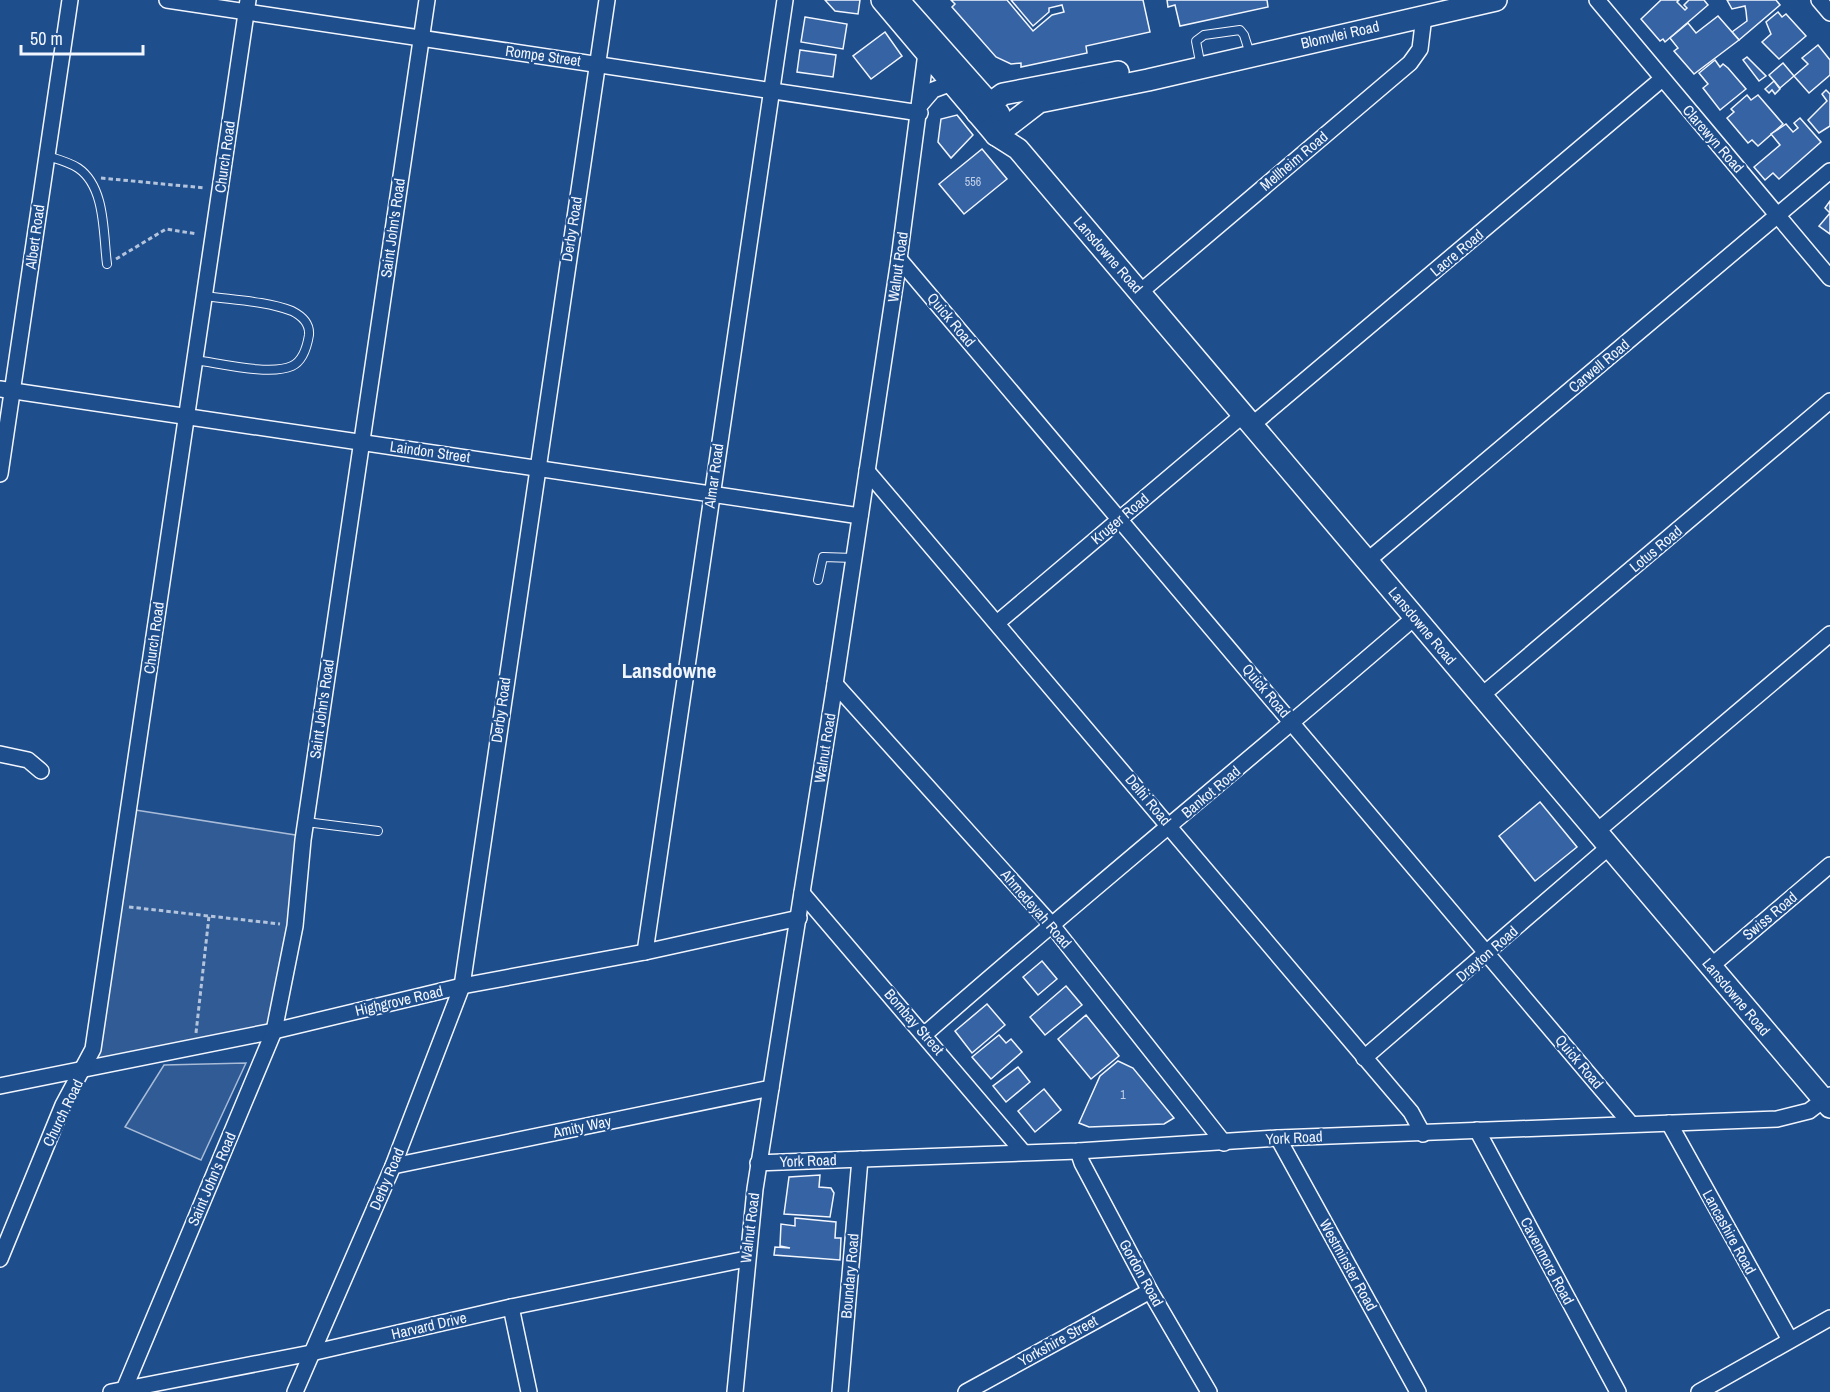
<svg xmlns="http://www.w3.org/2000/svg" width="1830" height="1392" font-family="'Archivo Narrow',sans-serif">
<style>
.built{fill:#305b95;stroke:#a8bbd7;stroke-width:1.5}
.building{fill:#3563a3;stroke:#f2f6ff;stroke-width:1.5}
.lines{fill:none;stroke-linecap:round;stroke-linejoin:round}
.lane-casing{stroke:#f2f6ff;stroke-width:10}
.street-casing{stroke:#f2f6ff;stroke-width:18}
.secondary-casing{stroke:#f2f6ff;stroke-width:24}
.path{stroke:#b3c4dc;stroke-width:3;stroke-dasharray:4.5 3;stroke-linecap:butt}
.lane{stroke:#1f4e8c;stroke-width:8}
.street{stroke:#1f4e8c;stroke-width:15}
.secondary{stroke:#1f4e8c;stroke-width:21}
.labels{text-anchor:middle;stroke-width:4.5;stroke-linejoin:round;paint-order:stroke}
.number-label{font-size:12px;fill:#c3d1e8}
.street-label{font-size:15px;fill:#f2f6ff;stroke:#1f4e8c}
.district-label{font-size:21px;font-weight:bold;fill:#f2f6ff;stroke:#1f4e8c}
</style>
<rect width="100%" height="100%" fill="#1f4e8c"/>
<g class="built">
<polygon points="129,809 308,837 279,1030 85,1067"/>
<polygon points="246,1063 201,1160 125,1127 164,1065"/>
</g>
<g class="building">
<polygon points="825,0 860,0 858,14 835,11"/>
<polygon points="951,0 1007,0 1033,31 1052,15 1064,12 1062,5 1049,8 1049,12 1033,26 1011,0 1143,0 1150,32 1086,46 1087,53 1021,67 1021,63 1011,64 996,57 952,7 955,4"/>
<polygon points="1167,0 1267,0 1268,7 1180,26 1175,5 1168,7"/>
<polygon points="1661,0 1679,0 1677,2 1685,10 1687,8 1684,5 1689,0 1704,0 1708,5 1665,42 1663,39 1660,41 1641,19"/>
<polygon points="1727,0 1776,0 1780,5 1739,40 1732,32 1747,21 1746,11 1745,6 1732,9"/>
<polygon points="1778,12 1782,17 1786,14 1806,36 1779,59 1762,42 1771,34 1766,22"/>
<polygon points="1718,16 1739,40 1694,74 1674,51 1678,48 1670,38 1688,23 1696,33"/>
<polygon points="805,17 847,24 843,49 801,42"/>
<polygon points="885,32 902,56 871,79 853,56"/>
<polygon points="1818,45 1830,60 1830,75 1809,93 1794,76 1808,64 1802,58"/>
<polygon points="800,50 836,55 833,77 797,72"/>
<polygon points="1747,57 1766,76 1759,81 1743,60"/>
<polygon points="1715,60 1720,67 1723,64 1728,68 1746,89 1720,110 1703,88 1708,84 1699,73"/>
<polygon points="1783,63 1794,76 1780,88 1769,75"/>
<polygon points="1774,81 1780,89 1775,94 1772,90 1769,93 1765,89"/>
<polygon points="1826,90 1830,94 1830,126 1819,133 1808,120 1827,101 1822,94"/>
<polygon points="1747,95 1751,100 1758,95 1783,124 1758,146 1752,140 1748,143 1727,118 1734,112 1731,109"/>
<polygon points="957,115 973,135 951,158 938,142 941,119"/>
<polygon points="1800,118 1821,142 1779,179 1773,173 1765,180 1754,167 1780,145 1771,134 1786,124 1793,132 1798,128 1794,123"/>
<polygon points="982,149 1007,179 964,214 939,184"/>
<polygon points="1830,201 1830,234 1819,226 1830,213 1825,208"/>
<polygon points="1540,802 1577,847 1535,881 1499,836"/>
<polygon points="1042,961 1057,979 1038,995 1023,977"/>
<polygon points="1066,986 1082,1005 1045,1035 1030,1017"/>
<polygon points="987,1004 1005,1025 972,1053 955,1031"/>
<polygon points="1086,1015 1119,1056 1091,1079 1058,1039"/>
<polygon points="999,1035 1006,1043 1011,1039 1022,1052 991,1079 972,1057"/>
<polygon points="1118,1061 1133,1068 1174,1118 1164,1124 1089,1127 1079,1123 1100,1076"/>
<polygon points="1018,1067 1030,1082 1006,1102 993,1086"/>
<polygon points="1044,1089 1061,1110 1035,1132 1018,1111"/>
<polygon points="820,1175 819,1187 831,1188 834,1193 830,1217 784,1214 789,1177"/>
<polygon points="795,1218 836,1222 835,1238 841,1238 840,1260 774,1255 775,1247 790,1248 780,1246 781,1224 795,1226"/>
</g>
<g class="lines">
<defs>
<g id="lane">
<polyline points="1201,67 1196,41 1204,35 1240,30 1244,35 1250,54"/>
<path d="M47,156C57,159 69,162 78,168C106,187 103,234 107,264"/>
<path d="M195,360C219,363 270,376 292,366C303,361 307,347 309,335C310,323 302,316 292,311C266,301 233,300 205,296"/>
<polyline points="818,580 823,557 854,558"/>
<polyline points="306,822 378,831"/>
</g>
<g id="street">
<polyline points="167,0 920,113"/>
<polyline points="1597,0 1830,278"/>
<polyline points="1819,0 1830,13"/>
<polyline points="921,104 933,90 952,83"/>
<polyline points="899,259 1631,1124"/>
<polyline points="1139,293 1410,63 1420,49 1424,16"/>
<polyline points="0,389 860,516"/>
<polyline points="1252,425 1662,79"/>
<polyline points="867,471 1411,1112 1423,1134"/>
<polyline points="0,474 70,0"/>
<polyline points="1367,561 1830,171"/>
<polyline points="997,623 1243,415"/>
<polyline points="835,684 1051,924 1224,1143"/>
<polyline points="1481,696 1830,401"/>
<polyline points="0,754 28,760 41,771"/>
<polyline points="1596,832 1830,634"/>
<polyline points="802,893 1023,1152"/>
<polyline points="645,952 785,0"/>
<polyline points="1710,967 1830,865"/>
<path d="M925,1034C1086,893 1252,758 1414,618"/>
<polyline points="1364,1058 1609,847"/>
<polyline points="0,1086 274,1031 462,986 645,952 799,918"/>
<polyline points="1669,1123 1790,1340"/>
<polyline points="1477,1130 1618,1392"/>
<polyline points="1278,1138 1418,1392"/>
<polyline points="1078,1151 1082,1163 1150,1291 1209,1392"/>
<polyline points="758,1163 1078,1151 1278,1138 1777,1119 1809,1111 1830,1095"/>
<polyline points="393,1166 771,1088"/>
<polyline points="0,1259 63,1105 93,1049 248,0"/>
<polyline points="511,1307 529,1392"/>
<polyline points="111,1392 311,1353 511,1307 746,1259"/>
<polyline points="123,1392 274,1031 295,926 303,840 427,0"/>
<polyline points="295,1392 393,1166 462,986 607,0"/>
<polyline points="735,1392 755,1189 835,684 899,259 926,53"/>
<polyline points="840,1392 860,1159"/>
<polyline points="966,1392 1150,1291"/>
<polyline points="1699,1392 1830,1318"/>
</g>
<g id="secondary">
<polyline points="882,0 996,135 1018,149 1830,1107"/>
<polyline points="898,0 999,114"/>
<polyline points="977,113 1003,94 1118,72"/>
<polyline points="996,135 1039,102 1148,80 1496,0"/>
</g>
</defs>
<use href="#lane" class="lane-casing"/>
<use href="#street" class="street-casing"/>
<use href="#secondary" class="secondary-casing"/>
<g class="path">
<polyline points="101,178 205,188"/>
<polyline points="116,259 166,229 197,234"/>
<polyline points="129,907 280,924"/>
<polyline points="196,1033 209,916"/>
</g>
<use href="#lane" class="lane"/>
<use href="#street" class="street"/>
<use href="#secondary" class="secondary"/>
</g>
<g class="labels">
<g class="number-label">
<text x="973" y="186">556</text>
<text x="1123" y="1099">1</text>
</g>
<g class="street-label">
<text transform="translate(1340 35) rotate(-13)" y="5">Blomvlei Road</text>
<text transform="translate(543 56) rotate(8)" y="5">Rompe Street</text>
<text transform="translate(1713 139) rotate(49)" y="5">Clarewyn Road</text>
<text transform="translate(225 157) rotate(-82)" y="5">Church Road</text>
<text transform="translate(1294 161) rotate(-40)" y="5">Mellheim Road</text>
<text transform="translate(393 228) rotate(-82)" y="5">Saint John's Road</text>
<text transform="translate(572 229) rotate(-81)" y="5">Derby Road</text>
<text transform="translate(35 237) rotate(-82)" y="5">Albert Road</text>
<text transform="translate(1457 253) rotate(-40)" y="5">Lacre Road</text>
<text transform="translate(1108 255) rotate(49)" y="5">Lansdowne Road</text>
<text transform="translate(898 267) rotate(-82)" y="5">Walnut Road</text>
<text transform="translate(951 320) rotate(50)" y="5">Quick Road</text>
<text transform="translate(1599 366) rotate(-40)" y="5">Carwell Road</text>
<text transform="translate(430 452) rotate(8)" y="5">Laindon Street</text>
<text transform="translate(714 476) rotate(-82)" y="5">Almar Road</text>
<text transform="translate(1120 519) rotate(-40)" y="5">Kruger Road</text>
<text transform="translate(1656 549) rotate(-40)" y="5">Lotus Road</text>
<text transform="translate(1422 626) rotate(50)" y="5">Lansdowne Road</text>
<text transform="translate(154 638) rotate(-82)" y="5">Church Road</text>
<text transform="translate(1266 691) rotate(50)" y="5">Quick Road</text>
<text transform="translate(322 709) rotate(-82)" y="5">Saint John's Road</text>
<text transform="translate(501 710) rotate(-82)" y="5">Derby Road</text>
<text transform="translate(825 748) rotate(-81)" y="5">Walnut Road</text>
<text transform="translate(1211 792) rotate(-40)" y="5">Bankot Road</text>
<text transform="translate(1148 800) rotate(50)" y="5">Delhi Road</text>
<text transform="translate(1036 909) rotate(49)" y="5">Ahmedeyah Road</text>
<text transform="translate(1770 916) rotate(-40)" y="5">Swiss Road</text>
<text transform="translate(1487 954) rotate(-41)" y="5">Drayton Road</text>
<text transform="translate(1736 997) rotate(50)" y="5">Lansdowne Road</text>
<text transform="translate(399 1001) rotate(-13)" y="5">Highgrove Road</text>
<text transform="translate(914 1022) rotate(49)" y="5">Bombay Street</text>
<text transform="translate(1579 1062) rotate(50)" y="5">Quick Road</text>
<text transform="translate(63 1113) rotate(-64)" y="5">Church Road</text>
<text transform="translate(582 1127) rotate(-12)" y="5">Amity Way</text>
<text transform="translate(1294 1138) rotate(-3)" y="5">York Road</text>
<text transform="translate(808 1161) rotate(-2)" y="5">York Road</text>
<text transform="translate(212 1179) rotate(-67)" y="5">Saint John's Road</text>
<text transform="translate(387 1179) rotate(-67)" y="5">Derby Road</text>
<text transform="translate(750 1228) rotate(-83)" y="5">Walnut Road</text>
<text transform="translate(1729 1232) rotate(61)" y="5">Lancashire Road</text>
<text transform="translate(1547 1261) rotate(62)" y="5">Cavenmore Road</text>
<text transform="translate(1348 1265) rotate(61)" y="5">Westminster Road</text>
<text transform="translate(1141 1273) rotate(61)" y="5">Gordon Road</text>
<text transform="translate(850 1276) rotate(-85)" y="5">Boundary Road</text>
<text transform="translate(429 1326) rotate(-13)" y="5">Harvard Drive</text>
<text transform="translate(1058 1341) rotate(-29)" y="5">Yorkshire Street</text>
</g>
<g class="district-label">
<text x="669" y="678">Lansdowne</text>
</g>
</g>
<path d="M21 45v9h122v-9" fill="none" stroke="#f2f6ff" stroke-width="3"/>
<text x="30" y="45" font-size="18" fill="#f2f6ff" stroke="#1f4e8c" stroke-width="4.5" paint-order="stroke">50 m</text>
</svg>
